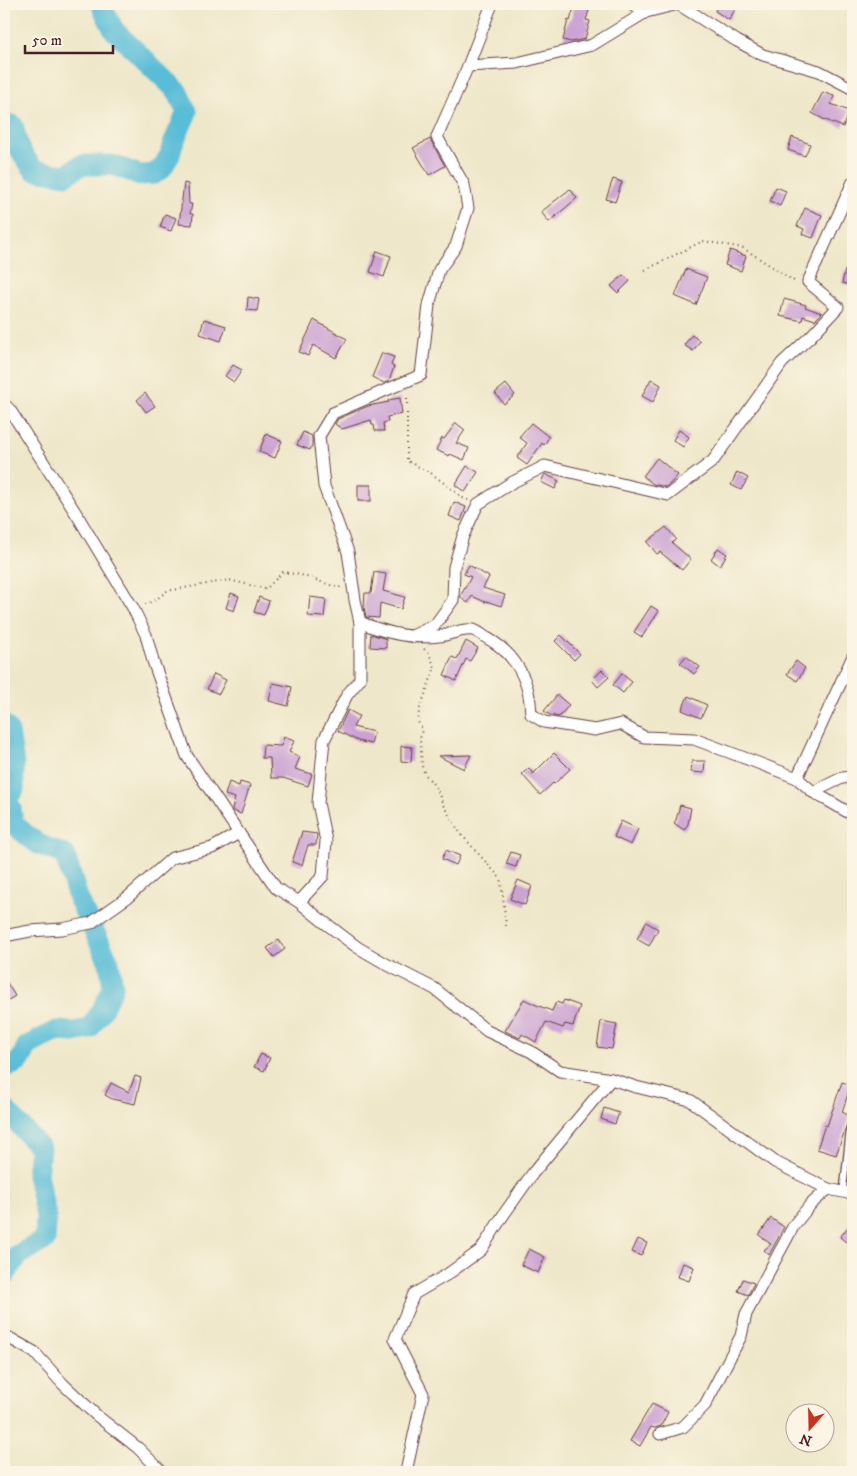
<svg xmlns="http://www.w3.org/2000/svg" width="857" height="1476" font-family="'IM FELL DW Pica',serif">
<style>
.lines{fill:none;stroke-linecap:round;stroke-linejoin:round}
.river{stroke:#58bdd7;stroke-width:21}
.building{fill:#cba2d3}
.lane-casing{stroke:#633d43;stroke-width:8}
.street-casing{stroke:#633d43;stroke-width:13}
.path{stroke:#633d43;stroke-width:2;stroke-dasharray:1 4;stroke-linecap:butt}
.lane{stroke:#fff;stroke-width:5.5}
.street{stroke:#fff;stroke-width:11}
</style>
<rect width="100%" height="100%" fill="#fcf5e5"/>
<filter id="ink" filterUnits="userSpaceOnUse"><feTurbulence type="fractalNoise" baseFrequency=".02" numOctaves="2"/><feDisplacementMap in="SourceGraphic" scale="10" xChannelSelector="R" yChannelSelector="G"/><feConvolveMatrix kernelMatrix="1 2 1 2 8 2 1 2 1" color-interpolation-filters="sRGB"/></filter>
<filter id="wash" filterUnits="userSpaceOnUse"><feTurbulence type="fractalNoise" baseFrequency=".0096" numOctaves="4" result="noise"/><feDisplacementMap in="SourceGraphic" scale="20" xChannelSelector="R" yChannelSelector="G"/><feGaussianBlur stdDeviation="1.12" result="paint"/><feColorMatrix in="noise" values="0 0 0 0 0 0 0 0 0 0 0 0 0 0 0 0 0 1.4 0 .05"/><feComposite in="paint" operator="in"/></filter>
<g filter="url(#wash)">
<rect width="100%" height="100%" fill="#efe7c9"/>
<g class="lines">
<g class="river">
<polyline points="4,125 13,125 19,149 34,170 66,175 81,165 113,165 140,175 154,174 162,168 170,155 172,146 187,112 177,91 114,30 103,9 102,4"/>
<path d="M4,725L9,732L14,765V790L6,799L11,808L13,824L38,844L65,855L78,898L109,962L113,987L101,1012L89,1029L74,1032L56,1031L27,1046C20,1062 21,1063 4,1067"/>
<polyline points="4,1108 40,1148 37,1175 46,1216 45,1240 18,1255 4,1277"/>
</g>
</g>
<g id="blocks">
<g class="building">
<polygon points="575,4 591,4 586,20 590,21 585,39 571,42 563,40 568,20 570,21"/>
<polygon points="719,4 738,4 729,20 715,11"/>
<polygon points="823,92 834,96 831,104 849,111 843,127 823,119 812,113"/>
<polygon points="792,137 810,144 805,156 788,150"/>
<polygon points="430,139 445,166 429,175 413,148"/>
<polygon points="613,179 622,182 615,202 606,199"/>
<polygon points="184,183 188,184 189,204 192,204 190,214 193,214 192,225 179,224"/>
<polygon points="776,187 786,191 780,206 770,201"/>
<polygon points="570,189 577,198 549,222 541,212"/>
<polygon points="805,208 822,215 813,238 802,234 804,229 797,226"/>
<polygon points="165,214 176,218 171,231 160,227"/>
<polygon points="730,250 746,256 741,271 725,265"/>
<polygon points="377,251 391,256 384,277 370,272"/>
<polygon points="686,269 707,277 696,305 675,296"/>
<polygon points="845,270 853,272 853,286 842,283"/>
<polygon points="623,275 630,281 618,293 611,286"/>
<polygon points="248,297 259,299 257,311 247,310"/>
<polygon points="784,299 806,305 805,307 822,313 815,320 803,316 802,321 780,316"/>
<polygon points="204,319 226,326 221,341 200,334"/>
<polygon points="314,320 347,339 336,358 313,345 308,356 299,352"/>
<polygon points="692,335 700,341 693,351 684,345"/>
<polygon points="382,353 394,357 391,365 394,367 389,381 384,383 372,377"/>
<polygon points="233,365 242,370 234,382 225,376"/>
<polygon points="651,379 661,385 653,402 642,396"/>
<polygon points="506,384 515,395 504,404 495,393"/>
<polygon points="145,393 155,406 146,412 137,400"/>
<polygon points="400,398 402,414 387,417 388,422 383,423 384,431 375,431 374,425 372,425 371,420 342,429 335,424 338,419 368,406 389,402 388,400"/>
<polygon points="456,423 465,430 456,443 469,448 464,460 450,454 449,456 436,450 442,438 444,439"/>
<polygon points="531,423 549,437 544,445 542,443 527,465 517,458 527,443 519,437"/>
<polygon points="679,430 689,437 683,447 673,440"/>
<polygon points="303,432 312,436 312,445 310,450 297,445"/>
<polygon points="266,434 282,441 275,458 259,452"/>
<polygon points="657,458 678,475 672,482 666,487 653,484 643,476"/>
<polygon points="467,466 478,472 465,492 455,485"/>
<polygon points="737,472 748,478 741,490 731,485"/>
<polygon points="545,474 559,481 555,489 541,482"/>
<rect x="358" y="485" width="13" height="16"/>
<polygon points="454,502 466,507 461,521 449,516"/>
<polygon points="666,527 676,539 672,543 691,559 682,570 660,552 657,554 647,542"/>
<polygon points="718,548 727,554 720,566 711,559"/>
<polygon points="469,565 489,577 483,588 505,595 501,606 486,601 485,602 472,596 468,603 461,598 461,595 471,577 464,574"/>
<polygon points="374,572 386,574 383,591 405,597 401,609 380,603 379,618 366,617 364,607 365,593 371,593"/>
<polygon points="231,593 239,596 234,611 226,608"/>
<polygon points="259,597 269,601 264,615 254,612"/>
<polygon points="310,597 326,599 324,617 308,616"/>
<polygon points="651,606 659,611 642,637 634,632"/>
<polygon points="371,634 386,639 386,648 370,647"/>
<polygon points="561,635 580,654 574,660 555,641"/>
<polygon points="466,641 478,648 470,661 466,659 456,681 444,675 452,657 457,659"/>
<polygon points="686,656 700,667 694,674 680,663"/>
<polygon points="796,661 805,668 797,681 787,674"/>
<polygon points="602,670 609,677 598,687 592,680"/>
<polygon points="214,674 226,680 219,694 207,689"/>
<polygon points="622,674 632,682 623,693 613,685"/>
<polygon points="273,683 292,687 288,706 269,701"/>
<polygon points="557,695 569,705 559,717 550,715 544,711"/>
<polygon points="688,696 707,705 701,718 682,710"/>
<polygon points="348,710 359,716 353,727 374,732 371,744 358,741 338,731"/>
<polygon points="284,737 294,741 289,752 300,757 295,769 312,774 308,786 283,778 271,778 270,758 262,758 263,745 281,746"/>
<polygon points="401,746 412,747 411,762 401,761"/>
<polygon points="554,753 570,769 554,784 553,783 540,795 522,774 529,768 533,774"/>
<polygon points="471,755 464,769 438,756"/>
<polygon points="692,761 705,761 704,773 691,772"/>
<polygon points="229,782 239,786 240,782 250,785 241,814 233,811 232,809 235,798 225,795"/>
<polygon points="680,805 691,808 688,824 684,830 674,823 676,820"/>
<polygon points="621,821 638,829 631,845 614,837"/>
<polygon points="302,832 317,834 316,845 308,845 302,865 292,862"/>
<polygon points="446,850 460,856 456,865 442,859"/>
<polygon points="511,852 520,855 516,867 506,864"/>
<polygon points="518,880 532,886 525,905 510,899"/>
<polygon points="646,922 658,929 649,946 637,939"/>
<polygon points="278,940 285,949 274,957 267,948"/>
<polygon points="4,978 15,996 7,1001 4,996"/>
<polygon points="524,999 534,1004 552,1011 556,1002 562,1004 564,1000 580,1006 573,1026 565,1024 563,1028 546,1022 536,1042 522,1034 520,1038 505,1031"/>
<polygon points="601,1021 617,1024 612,1049 597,1047"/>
<polygon points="261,1054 270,1058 264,1071 254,1067"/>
<polygon points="135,1076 141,1078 135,1104 112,1099 105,1095 111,1083 129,1092"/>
<polygon points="842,1082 851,1085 842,1112 850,1116 836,1155 817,1149 825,1125 827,1126"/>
<polygon points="604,1108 619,1113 615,1124 601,1119"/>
<polygon points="771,1218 784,1227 769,1255 764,1250 771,1244 759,1235"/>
<polygon points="853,1221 853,1248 840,1237"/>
<polygon points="638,1239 647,1243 641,1256 632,1252"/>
<polygon points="529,1249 545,1257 538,1273 521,1265"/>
<polygon points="683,1263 694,1267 689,1281 678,1277"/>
<polygon points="743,1279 754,1283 748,1295 738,1291"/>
<polygon points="652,1404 668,1412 661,1426 655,1428 651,1427 640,1446 630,1441"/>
</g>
</g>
</g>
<g filter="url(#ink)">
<use href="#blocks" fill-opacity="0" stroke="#633d43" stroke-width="1"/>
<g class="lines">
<defs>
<polyline id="lane" points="843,1192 850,1126"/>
<g id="street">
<polyline points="632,4 646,12"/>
<polyline points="468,66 517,63 592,45 646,12 678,4 737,41 763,55 819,71 853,89"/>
<polyline points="4,404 10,410 77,515 133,608 146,635 153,661 187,756 276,888 299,902 320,919 357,947 388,965 435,989 487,1031 530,1051 560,1071 611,1079 636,1087 690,1100 775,1162 828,1189 853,1194"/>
<path d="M360,622C385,633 413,639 439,636C450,635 462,628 473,630C478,631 483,636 487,638C516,654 530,681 531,714L544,722L595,730L621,724L644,737L694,739L758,763L797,778L813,792L853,815"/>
<polyline points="412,636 435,625 453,600 454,567 463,536 478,504 511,483 545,466 668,495 713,461 782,363 811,336 838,307 808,282 853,182"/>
<polyline points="797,778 853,656"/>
<polyline points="813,792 842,778 853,777"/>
<polyline points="299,902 323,876 326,841 318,803 324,740 347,695 360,679 360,622 355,600 348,552 324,486 319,436 333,413 421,375 429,305 439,270 456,246 468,208 464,185 437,137 468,66 492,4"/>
<polyline points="4,936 30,931 62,929 91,923 128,897 172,858 212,848 239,833"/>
<polyline points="4,1335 34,1352 63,1384 96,1415 138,1448 162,1472"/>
<polyline points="660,1434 683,1427 705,1405 741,1336 746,1314 794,1225 810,1205 828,1189"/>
<polyline points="406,1472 423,1394 395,1339 414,1294 448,1274 481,1250 504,1214 533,1173 611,1079"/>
</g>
</defs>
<use href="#lane" class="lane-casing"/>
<use href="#street" class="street-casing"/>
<g class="path">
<polyline points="645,270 703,241 743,248 797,283"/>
<polyline points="407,393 407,461 431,473 463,498 468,500"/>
<polyline points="145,604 154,601 167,591 229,580 266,589 283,572 301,575 339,588 341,586"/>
<polyline points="424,649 428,652 435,667 419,711 418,722 422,729 420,739 422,766 425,774 437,789 443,805 460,833 500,878 503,896 506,926"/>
</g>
<use href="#lane" class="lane"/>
<use href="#street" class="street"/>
</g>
</g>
<rect width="857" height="1476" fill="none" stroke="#fcf5e5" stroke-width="20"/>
<g transform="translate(810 1428) rotate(200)"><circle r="24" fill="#fcf5e5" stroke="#b59f9b"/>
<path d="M0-4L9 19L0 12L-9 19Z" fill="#c8321e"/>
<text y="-8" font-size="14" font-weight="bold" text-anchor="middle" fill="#4a1f2b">N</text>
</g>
<path d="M25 45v8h88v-8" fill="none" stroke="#4a1f2b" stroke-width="2.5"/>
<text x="32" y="45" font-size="15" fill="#4a1f2b" stroke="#fcf5e5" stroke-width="4" paint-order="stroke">50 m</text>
</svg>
